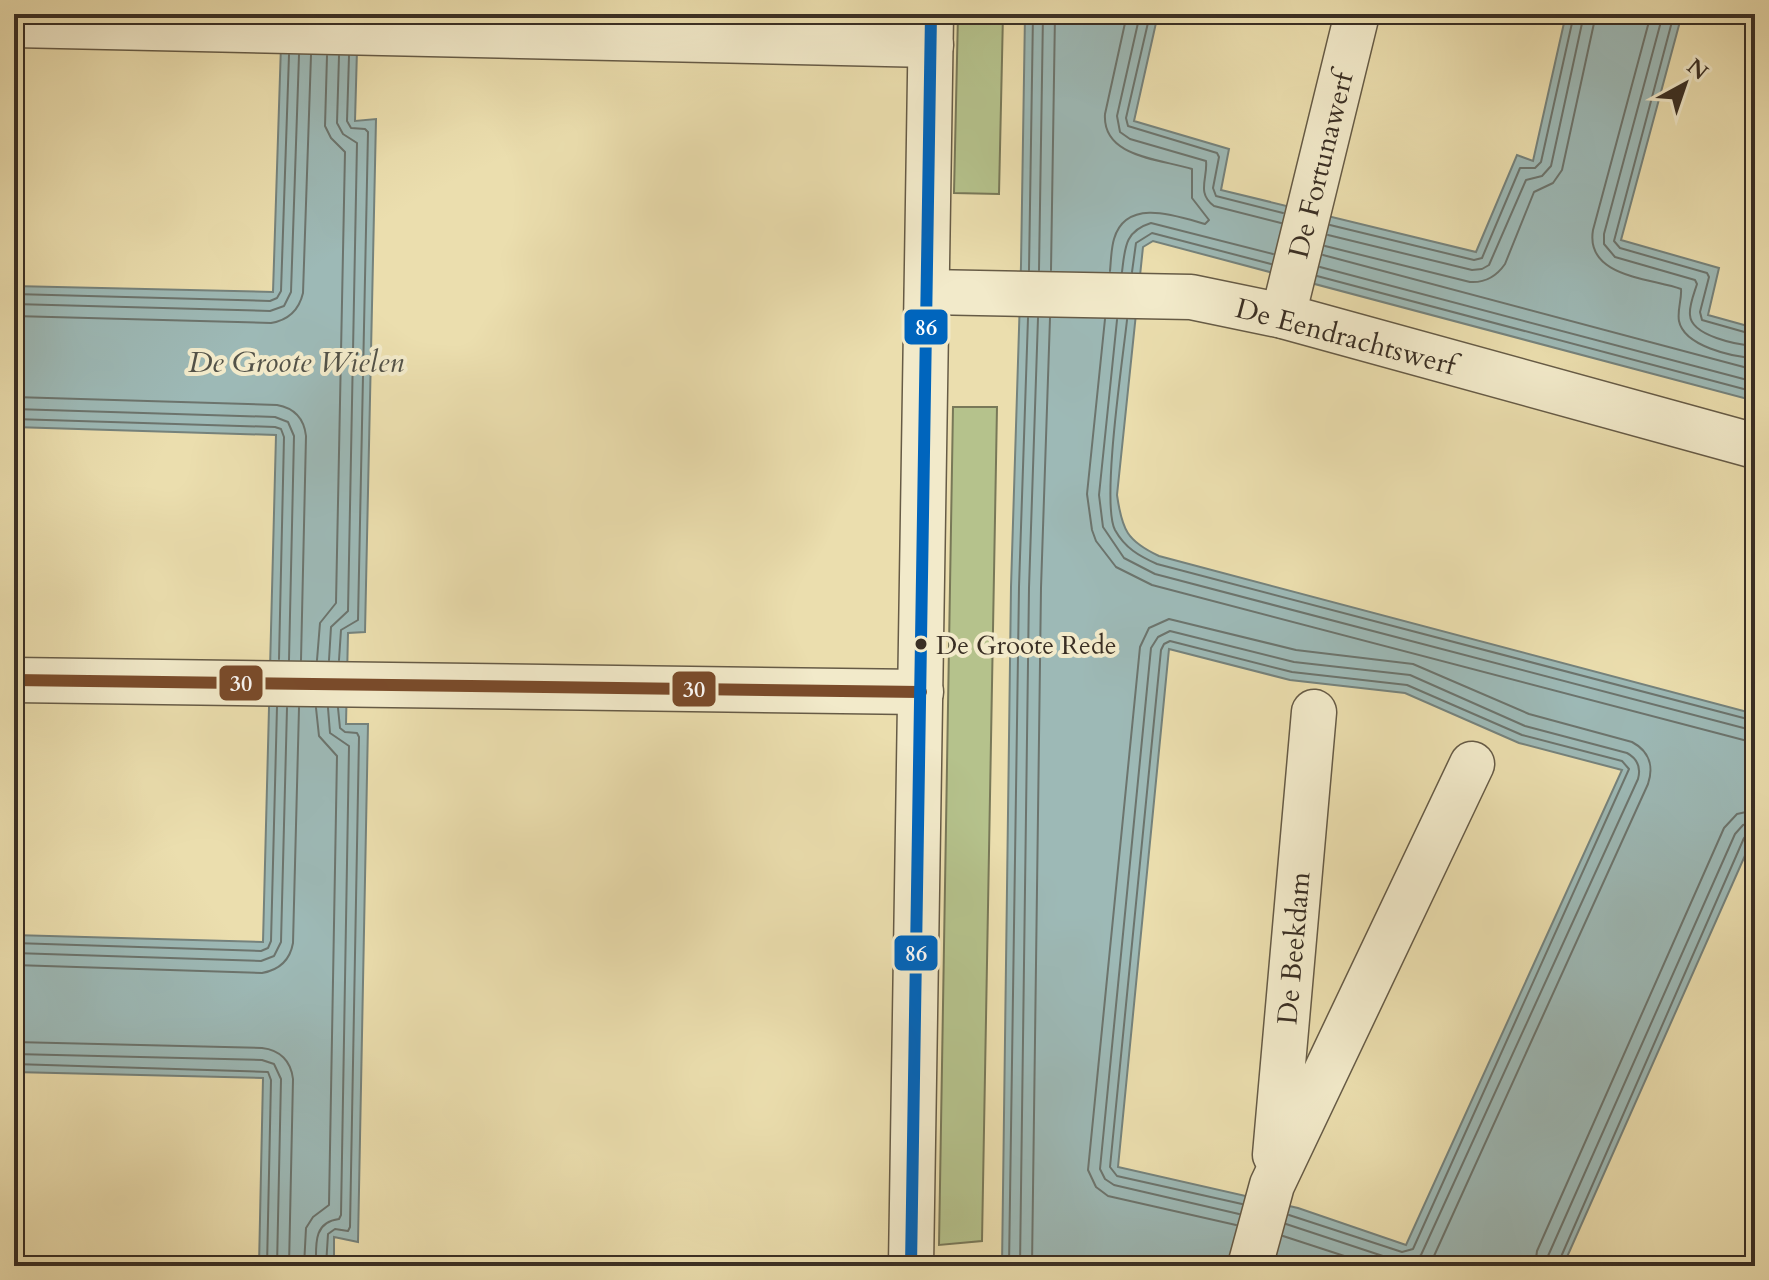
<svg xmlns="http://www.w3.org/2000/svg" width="1769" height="1280" font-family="Cardo,serif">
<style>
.green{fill:#b5c28c;stroke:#787858;stroke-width:2}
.water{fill:#9db9b6;stroke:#75827c;stroke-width:2;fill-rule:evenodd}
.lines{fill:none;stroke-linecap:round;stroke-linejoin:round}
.shore{stroke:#6c746d;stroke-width:2}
.minor-casing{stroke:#665b46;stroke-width:47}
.minor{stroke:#f2eaca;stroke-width:44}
.bus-1-casing{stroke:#f2eaca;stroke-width:18}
.bus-2-casing{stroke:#f2eaca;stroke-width:18}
.bus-1{stroke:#7a4b2a;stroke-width:12}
.bus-2{stroke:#0065bd;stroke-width:12}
.bus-dot{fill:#3a2f24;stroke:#f2eaca;stroke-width:3}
.labels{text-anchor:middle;stroke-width:8;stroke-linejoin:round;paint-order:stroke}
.bus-label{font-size:26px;fill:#3a2f24;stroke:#f2eaca;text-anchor:start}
.street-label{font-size:28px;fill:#3a2f24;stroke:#f2eaca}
.water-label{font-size:30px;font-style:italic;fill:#535248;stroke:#f2eaca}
.line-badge{stroke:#f2eaca;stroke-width:3}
.badge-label{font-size:22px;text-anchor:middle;font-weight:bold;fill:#fff}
</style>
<rect width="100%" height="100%" fill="#ebdeae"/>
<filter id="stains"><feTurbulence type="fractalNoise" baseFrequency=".0025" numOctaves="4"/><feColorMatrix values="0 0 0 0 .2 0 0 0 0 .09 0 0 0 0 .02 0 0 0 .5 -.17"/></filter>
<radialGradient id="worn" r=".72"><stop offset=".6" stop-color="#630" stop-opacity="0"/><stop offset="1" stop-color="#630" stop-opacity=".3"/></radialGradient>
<g class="green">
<polygon points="958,14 1003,14 999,194 954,193"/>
<polygon points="953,407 997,407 982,1241 939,1245"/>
</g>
<g class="water">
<polygon points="282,14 358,14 355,121 376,119 365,632 348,633 346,724 368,724 358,1242 334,1237 334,1266 259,1266 263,1078 14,1072 14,935 263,942 276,435 14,427 14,286 273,292"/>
<path d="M1025,14H1158L1134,121L1229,149L1221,190L1476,252L1517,155L1533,161L1566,14H1682L1621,240L1719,268L1708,315L1755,328V401L1153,241L1143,247L1117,495C1122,530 1127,541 1159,556L1755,714V833L1563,1266H1002L1011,587L1021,265ZM1169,649L1290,680L1405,693L1519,743L1622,770L1406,1245L1298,1208L1118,1167Z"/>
</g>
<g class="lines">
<g class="shore">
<path d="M1140,14L1117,116L1120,132L1130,139L1206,161C1208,178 1196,193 1214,206L1281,223"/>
<polyline points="1150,14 1126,118 1128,126 1217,153 1219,157 1213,188 1216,196 1283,213"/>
<path d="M1651,14L1593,230C1585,277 1650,278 1681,289C1682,299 1677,310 1679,321C1684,346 1732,357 1755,358"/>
<path d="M1663,14L1604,234V244L1615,257L1695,280L1697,284C1694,294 1689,305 1690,315C1691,336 1738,345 1755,346"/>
<polyline points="1674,14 1614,241 1620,248 1707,273 1709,277 1700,312 1702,320 1755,335"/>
<polyline points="1330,225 1474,260 1482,258 1520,168 1535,168 1541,162 1574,14"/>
<polyline points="1328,235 1472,270 1482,269 1489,265 1526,180 1542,176 1551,166 1584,14"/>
<path d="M1325,246L1470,282C1485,283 1496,277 1505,264L1534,192L1553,183L1562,170L1596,14"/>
<polyline points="1323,255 1755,370"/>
<polyline points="1320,267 1755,382"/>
<polyline points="1029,270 1033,14"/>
<polyline points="1039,270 1043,14"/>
<polyline points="1051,270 1055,14"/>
<path d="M1110,271C1111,261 1111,249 1114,239C1126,197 1177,216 1205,224L1209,220L1192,198V169C1161,159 1102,158 1105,114L1127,14"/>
<path d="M1122,272C1125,247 1125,231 1151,223L1273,254"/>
<polyline points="1132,272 1136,243 1152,233 1271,264"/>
<polyline points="1317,276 1755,392"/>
<polyline points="14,294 270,301 277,298 281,291 289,55"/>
<polyline points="14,304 270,311 284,306 291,292 299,55"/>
<path d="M14,316L271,323C289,320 299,310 303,293L311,55"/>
<polyline points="1105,319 1087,494 1092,530 1096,541 1116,567 1152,585 1755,743"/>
<polyline points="1117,320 1099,495 1103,527 1124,558 1155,574 1755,731"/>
<path d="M1127,320C1123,358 1101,503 1115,530C1125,548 1139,556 1157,564L1755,721"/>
<path d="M14,397L277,405C294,408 304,418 306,436L301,660"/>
<polyline points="14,409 275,417 288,422 294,436 289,660"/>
<polyline points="14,419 275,427 281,429 284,437 279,659"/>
<polyline points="317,660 320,623 336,603 345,152 331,138 325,126 327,56"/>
<polyline points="329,660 331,627 348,611 357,143 343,134 337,123 339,56"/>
<polyline points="339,660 341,630 358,620 368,132 365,129 351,128 347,121 349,56"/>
<polyline points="14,943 261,951 268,948 271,941 277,707"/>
<polyline points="14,953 261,961 274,956 281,942 287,708"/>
<path d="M14,965L262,973C279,970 290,960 293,943L299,708"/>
<path d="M14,1042L262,1048C280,1050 291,1061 293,1079L289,1266"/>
<polyline points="14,1054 262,1060 274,1064 281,1079 277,1266"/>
<polyline points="14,1064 268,1072 271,1080 267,1266"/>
<polyline points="1242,1204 1117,1176 1110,1167 1161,650 1164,644 1170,641 1292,672 1407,685 1522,735 1622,761 1629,769 1413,1249 1402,1252 1289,1215"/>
<path d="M1239,1214L1114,1185L1105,1179L1100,1169L1151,648L1158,637L1170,631L1294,662L1410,675L1525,726L1627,753C1638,759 1641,768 1638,779L1421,1255L1411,1261L1401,1262L1286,1224"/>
<path d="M1236,1225L1108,1196L1096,1187L1088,1170L1140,647L1149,628L1169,619L1296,650L1413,664L1529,714L1632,742C1649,751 1654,766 1648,784L1434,1256L1426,1266"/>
<polyline points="1283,1236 1375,1266"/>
<polyline points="304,1266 306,1228 313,1217 329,1205 337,756 319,736 316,708"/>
<path d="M316,1266C316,1245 313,1222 339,1219L341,1215L349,746L330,733L328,708"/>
<polyline points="326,1266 328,1234 335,1229 348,1231 350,1227 359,737 357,733 345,732 340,728 338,708"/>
<polyline points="1009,1266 1019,587 1028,318"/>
<polyline points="1020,1266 1029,588 1038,318"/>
<polyline points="1032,1266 1041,588 1050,318"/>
<polyline points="1535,1266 1537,1251 1724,828 1737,814 1755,810"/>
<polyline points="1547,1266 1548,1256 1735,834 1743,825 1755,822"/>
<polyline points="1557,1266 1744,838 1748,833 1755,832"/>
</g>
<defs>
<g id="minor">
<polyline points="14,25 931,45"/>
<polyline points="927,292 1191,297 1283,316 1755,446"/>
<polyline points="1283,316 1357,14"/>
<polyline points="14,680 921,692"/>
<polyline points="1275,1155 1314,712"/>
<polyline points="911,1266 931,14"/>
<polyline points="1250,1266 1272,1185 1472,764"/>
</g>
</defs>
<use href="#minor" class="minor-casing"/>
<use href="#minor" class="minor"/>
<defs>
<polyline id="bus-1" points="14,680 921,692"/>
<polyline id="bus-2" points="911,1266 931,14"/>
</defs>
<use href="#bus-1" class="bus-1-casing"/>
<use href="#bus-2" class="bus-2-casing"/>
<use href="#bus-1" class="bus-1"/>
<use href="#bus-2" class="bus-2"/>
</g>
<circle class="bus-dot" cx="921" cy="644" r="7"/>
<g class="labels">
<g class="bus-label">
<text x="936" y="654">De Groote Rede</text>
</g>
<g class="street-label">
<text transform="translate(1320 165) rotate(-76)" y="10">De Fortunawerf</text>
<text transform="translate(1346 336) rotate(15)" y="10">De Eendrachtswerf</text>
<text transform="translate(1293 948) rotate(-85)" y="10">De Beekdam</text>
</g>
<g class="water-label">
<text x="296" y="372">De Groote Wielen</text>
</g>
</g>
<g class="line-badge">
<rect x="903" y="308" width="46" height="38" rx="8" fill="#0065bd"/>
<rect x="218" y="664" width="46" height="38" rx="8" fill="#7a4b2a"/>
<rect x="671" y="670" width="46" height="38" rx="8" fill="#7a4b2a"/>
<rect x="893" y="934" width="46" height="38" rx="8" fill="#0065bd"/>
</g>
<g class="badge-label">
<text x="926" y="335">86</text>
<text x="241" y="691">30</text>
<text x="694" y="697">30</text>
<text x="916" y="961">86</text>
</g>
<rect width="1769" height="1280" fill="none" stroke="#ebdeae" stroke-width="48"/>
<rect x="16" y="16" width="1737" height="1248" fill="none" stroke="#3a2f24" stroke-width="4"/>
<rect x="24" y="24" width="1721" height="1232" fill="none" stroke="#3a2f24" stroke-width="2"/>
<g transform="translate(1685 84) rotate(40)" stroke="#f2eaca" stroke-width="6" paint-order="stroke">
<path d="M0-6L14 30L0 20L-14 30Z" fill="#3a2f24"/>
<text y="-12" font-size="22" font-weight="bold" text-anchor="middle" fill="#3a2f24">N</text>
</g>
<rect width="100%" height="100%" filter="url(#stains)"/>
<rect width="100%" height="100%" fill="url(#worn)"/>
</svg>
